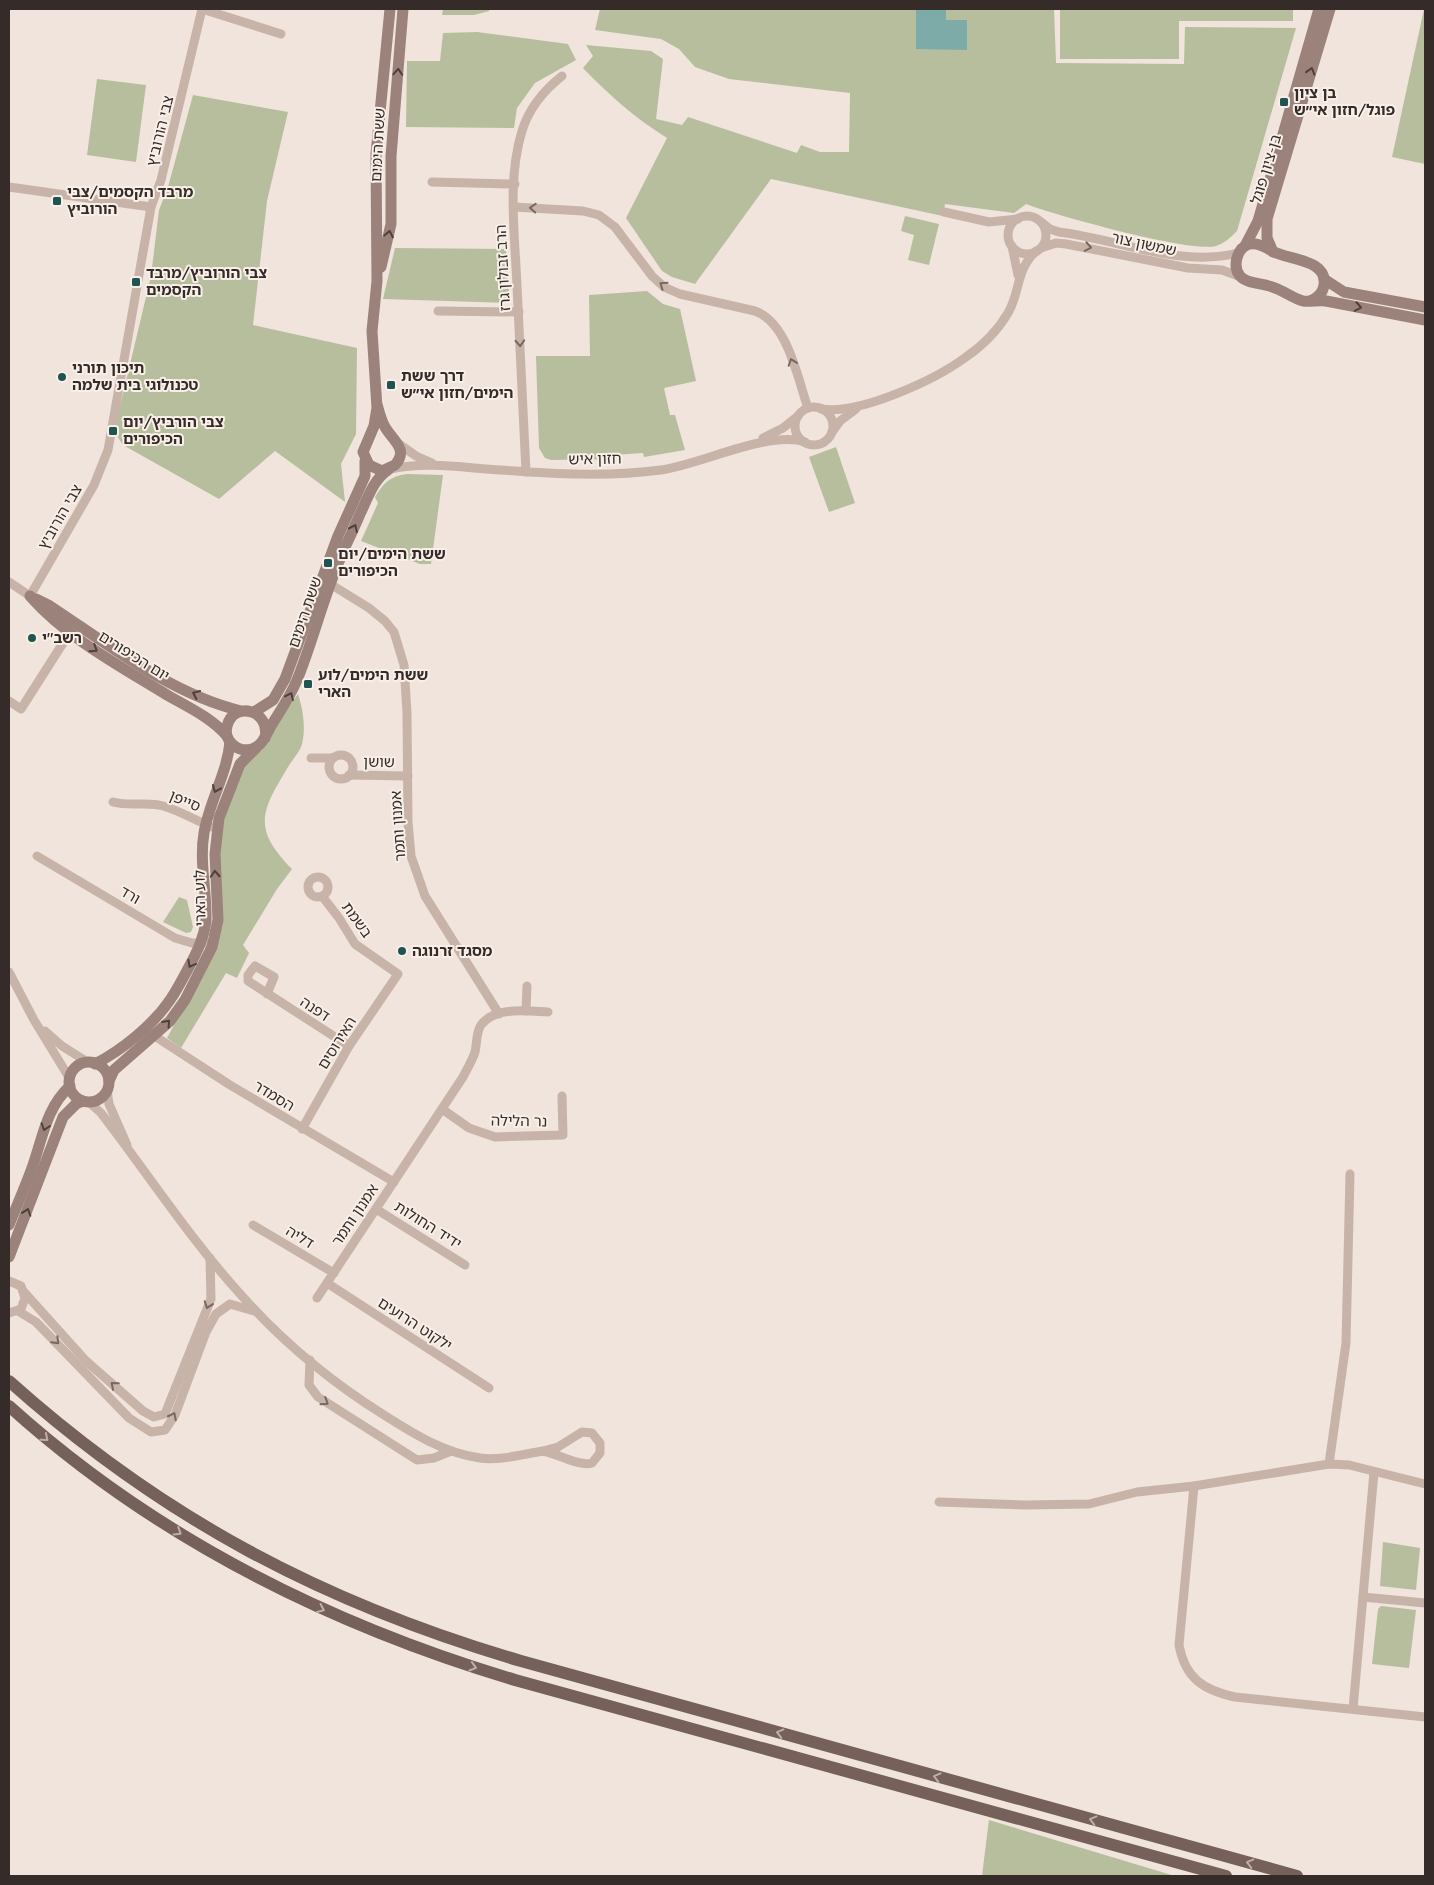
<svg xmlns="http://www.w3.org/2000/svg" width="1434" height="1885" font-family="Quicksand,'Noto Sans Hebrew',sans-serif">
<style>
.green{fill:#b7be9d}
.water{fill:#7daca8}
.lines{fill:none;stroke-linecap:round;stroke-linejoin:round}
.street{stroke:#c8b3a9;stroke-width:9}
.secondary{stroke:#9b827a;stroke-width:11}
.primary{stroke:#76605a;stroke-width:12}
.oneway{stroke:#4e413c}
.oneway2{stroke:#776862}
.oneway3{stroke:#beafa8}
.poi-dot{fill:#205452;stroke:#f8efe8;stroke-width:2}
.labels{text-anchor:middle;stroke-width:4;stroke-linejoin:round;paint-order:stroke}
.poi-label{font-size:15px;font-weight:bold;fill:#352b28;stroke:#f8efe8;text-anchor:start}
.street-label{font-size:15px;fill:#352b28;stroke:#f8efe8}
</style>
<rect width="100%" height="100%" fill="#f0e4dc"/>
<g class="green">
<polygon points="443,9 489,9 489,11 474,15 442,15"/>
<path d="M600,9H1054L1056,63L1184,64L1185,27L1296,28L1237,231C1231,237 1225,243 1216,246C1190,253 1055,215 1026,204L1014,213L945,204L943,216L771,179L695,284L672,277L662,271L626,218L667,138C635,118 609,95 583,68L593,56L586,45L651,51L663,59L656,119L682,125L688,117L797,153L801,145L820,152H849L850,93L729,79L695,67L679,49L661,39L595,30Z"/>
<polygon points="1060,9 1293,9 1293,21 1179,21 1179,59 1060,59"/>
<polygon points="1424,9 1425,9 1425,164 1392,157"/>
<polygon points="477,32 568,44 576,60 535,83 517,108 514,128 406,127 407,61 440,61 443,33"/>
<polygon points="97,79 146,85 136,162 87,155"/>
<polygon points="193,95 288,112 267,201 253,325 357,348 356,434 341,464 345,502 275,451 219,499 123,445 115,433 117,419 151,276 159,210 168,187"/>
<polygon points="905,216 939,224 929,265 908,260 914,235 901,231"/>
<polygon points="395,248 506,249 510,303 383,299"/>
<polygon points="647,291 663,304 680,309 696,381 664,388 670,415 675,415 685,450 644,457 643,453 614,455 615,459 551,460 545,458 539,448 536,356 590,356 589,295"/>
<polygon points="836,447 855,503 829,512 809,457"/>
<path d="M407,474L443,475L431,564H420L361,541L378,503L375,497C384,483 390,476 407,474Z"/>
<path d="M298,694C303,709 306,728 302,744C300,752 292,760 288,767C261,812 252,828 292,869L277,889L243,945L249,953L237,978L226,973L181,1048L167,1038L216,947L221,825L242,768Z"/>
<polygon points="179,897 187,900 193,927 191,932 186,933 163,922"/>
<polygon points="1383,1542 1420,1548 1416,1590 1380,1586"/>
<polygon points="1381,1606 1416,1610 1409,1668 1372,1664 1378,1609"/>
<polygon points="989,1819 989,1820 1175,1876 982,1876"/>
</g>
<polygon class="water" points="916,9 946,9 946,20 967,20 967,50 916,49"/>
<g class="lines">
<g class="street">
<polyline points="202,9 281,34"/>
<polyline points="432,182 515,184"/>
<polyline points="9,187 151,207"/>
<path d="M514,207L583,211L599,215L615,227L652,276L664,287L680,294L755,311C788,323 797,377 808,408"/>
<polyline points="944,212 989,222 1018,219"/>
<circle cx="1027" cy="235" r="19"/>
<path d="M1041,222L1050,229L1059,232C1118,239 1179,268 1238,253"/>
<polyline points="1012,246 1018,275"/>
<polyline points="1041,248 1056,243 1066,244 1188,268 1222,270 1241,277"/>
<polyline points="438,311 519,312"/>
<circle cx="814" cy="426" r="19"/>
<path d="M821,409C859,415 935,380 966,357C982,346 998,330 1008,313C1021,291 1015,271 1036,251"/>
<polyline points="832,432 840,421 856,409"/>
<polyline points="763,438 783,428 798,416"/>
<polyline points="399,444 416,456 432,463"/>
<path d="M391,469C427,461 465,468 501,470C554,474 609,477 661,470C702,464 769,430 805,442"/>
<path d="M526,472C523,410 520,348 517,286C515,236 507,179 522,131C529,108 543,91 562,76"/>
<polyline points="9,582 30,596 94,485 108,450 151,207 161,180 202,9"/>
<polyline points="327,582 369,608 385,621 394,632 404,665 407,713 408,822 411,856 425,896 499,1014"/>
<polyline points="9,701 21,709 70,632"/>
<circle cx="341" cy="767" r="12"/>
<polyline points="311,758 333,758"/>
<polyline points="349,775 408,776"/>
<path d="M113,802C132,807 146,801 163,806C181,811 198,822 217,829"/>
<polyline points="37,856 175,938 192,943 206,943"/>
<circle cx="318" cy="887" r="10"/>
<polyline points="9,972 34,1020 70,1079"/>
<polyline points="267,994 274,977 255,966 248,975 248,981 349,1046"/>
<polyline points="526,1011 527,986"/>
<polyline points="45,1031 62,1046 89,1063"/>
<polyline points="150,1033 230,1085 394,1182"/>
<polyline points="107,1090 109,1104 127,1145"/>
<path d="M89,1102L101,1113C148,1174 190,1239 242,1296C282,1341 333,1383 384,1415C414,1434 444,1453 480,1458C500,1461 523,1454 543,1451"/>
<polyline points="442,1109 469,1128 495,1137 563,1135 562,1096"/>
<polyline points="302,1129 349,1046 398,974 355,944 339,918 322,896"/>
<polyline points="376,1209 465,1265"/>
<polyline points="253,1225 334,1273"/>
<polyline points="9,1281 21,1286 25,1298 21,1309 9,1313"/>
<polyline points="327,1283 489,1388"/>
<polyline points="24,1292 86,1361 143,1411 154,1417 165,1414 211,1299 210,1258"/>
<path d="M317,1298L463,1077C467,1069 472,1061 475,1052C477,1044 476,1032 481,1025C495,1006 528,1011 548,1012"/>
<polyline points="18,1311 36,1322 129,1418 151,1432 165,1430 175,1415 206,1332 216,1314 230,1304 254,1311"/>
<polyline points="310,1360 309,1385 318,1397 417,1460 434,1458 451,1451"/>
<path d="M582,1432L592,1433L600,1443V1453L592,1463C580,1467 558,1454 543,1451L558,1447Z"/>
<polyline points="1329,1464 1346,1343 1350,1174"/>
<path d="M1194,1486L1179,1645C1185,1678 1203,1690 1235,1697L1425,1717"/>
<polyline points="939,1502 1025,1505 1089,1504 1137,1492 1194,1486 1329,1464 1349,1465 1425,1484"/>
<polyline points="1363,1597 1425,1603"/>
<polyline points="1353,1709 1374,1472"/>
</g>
<g class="secondary">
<polyline points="1245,246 1258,221 1319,9"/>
<polyline points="1273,252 1267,238 1267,219 1330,9"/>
<polyline points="381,267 391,224 391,156 403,9"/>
<polyline points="1324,279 1344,292 1425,307"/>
<path d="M1310,301C1318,298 1323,293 1324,285C1328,259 1288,260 1272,251C1265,247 1258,243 1250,244C1237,247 1232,266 1240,276C1247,284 1262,283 1272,287C1283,290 1292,298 1303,301C1311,302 1318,300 1326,301L1425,320"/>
<path d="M377,404C379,412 381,420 385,427C393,441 409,449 395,465L382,471L369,465L363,452L374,426L377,408L372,331L377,281L376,154L390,9"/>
<path d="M30,596C67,638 120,666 167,695C188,707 212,718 227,736"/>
<path d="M36,599L50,606C109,645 171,694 241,711"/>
<polyline points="254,712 273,700 285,679 338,536 365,476 365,461"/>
<path d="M265,738C271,710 234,700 227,726C223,741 238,753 252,749C262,746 266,735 271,726C280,711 290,697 297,680C313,641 323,598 340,559C346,544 354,529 360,514C368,498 373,480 388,470"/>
<circle cx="89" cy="1082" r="20"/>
<path d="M95,1064C122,1050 153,1025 170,1000C177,990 183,978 189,967C197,952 204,938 206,921C207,892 199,862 204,833C209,802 227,774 230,742"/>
<polyline points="109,1081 114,1070 170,1021 185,1000 212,947 218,920 215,854 219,818 240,764 256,748"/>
<path d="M9,1225C17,1205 26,1185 33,1165C43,1136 47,1107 70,1086"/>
<polyline points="9,1257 63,1117 76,1104 83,1101"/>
</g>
<g class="primary">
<path d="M9,1381C162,1518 323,1603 521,1661L1297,1876"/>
<path d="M9,1406C155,1538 328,1624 515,1680L1226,1876"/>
</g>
</g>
<defs><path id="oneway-chevron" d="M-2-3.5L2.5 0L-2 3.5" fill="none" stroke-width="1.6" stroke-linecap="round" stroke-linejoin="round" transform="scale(1.25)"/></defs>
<g class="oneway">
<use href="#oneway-chevron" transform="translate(1311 71) rotate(-73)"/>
<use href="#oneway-chevron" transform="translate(398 72) rotate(-86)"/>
<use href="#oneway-chevron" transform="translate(389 234) rotate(-79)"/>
<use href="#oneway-chevron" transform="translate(1358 307) rotate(11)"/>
<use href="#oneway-chevron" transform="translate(354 528) rotate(-65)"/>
<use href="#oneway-chevron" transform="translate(94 649) rotate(33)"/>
<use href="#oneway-chevron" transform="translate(196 694) rotate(-155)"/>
<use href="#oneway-chevron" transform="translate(290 696) rotate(-64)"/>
<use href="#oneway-chevron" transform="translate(216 789) rotate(113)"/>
<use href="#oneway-chevron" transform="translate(215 874) rotate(-93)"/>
<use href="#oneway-chevron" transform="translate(191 964) rotate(119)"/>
<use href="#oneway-chevron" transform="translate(167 1023) rotate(-48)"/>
<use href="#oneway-chevron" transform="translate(45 1127) rotate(108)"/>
<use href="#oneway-chevron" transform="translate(27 1212) rotate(-71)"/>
</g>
<g class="oneway2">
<use href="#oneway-chevron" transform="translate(533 208) rotate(-177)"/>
<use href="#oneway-chevron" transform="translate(1088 247) rotate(11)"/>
<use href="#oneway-chevron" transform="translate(663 285) rotate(-145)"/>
<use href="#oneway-chevron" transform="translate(520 343) rotate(87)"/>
<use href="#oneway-chevron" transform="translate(792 362) rotate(-109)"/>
<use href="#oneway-chevron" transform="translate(208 1305) rotate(110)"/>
<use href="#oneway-chevron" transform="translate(56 1341) rotate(45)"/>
<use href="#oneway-chevron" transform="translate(114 1385) rotate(-139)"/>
<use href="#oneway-chevron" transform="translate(325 1402) rotate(33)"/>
<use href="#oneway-chevron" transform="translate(173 1416) rotate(-63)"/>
</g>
<g class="oneway3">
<use href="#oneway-chevron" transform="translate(45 1438) rotate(40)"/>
<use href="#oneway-chevron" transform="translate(178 1532) rotate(32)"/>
<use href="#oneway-chevron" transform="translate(321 1609) rotate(25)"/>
<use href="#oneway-chevron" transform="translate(473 1667) rotate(17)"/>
<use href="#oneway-chevron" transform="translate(780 1733) rotate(-165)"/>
<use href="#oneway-chevron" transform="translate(937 1777) rotate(-165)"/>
<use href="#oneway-chevron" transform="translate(1093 1820) rotate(-165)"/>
<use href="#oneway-chevron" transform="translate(1250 1863) rotate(-165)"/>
</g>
<g class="poi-dot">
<rect x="1279" y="97" width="10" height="10" rx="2.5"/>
<rect x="52" y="196" width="10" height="10" rx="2.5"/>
<rect x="131" y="277" width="10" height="10" rx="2.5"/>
<circle cx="62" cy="377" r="5"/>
<rect x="386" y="380" width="10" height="10" rx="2.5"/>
<rect x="108" y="426" width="10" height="10" rx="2.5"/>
<rect x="323" y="558" width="10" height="10" rx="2.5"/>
<circle cx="32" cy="638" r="5"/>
<rect x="303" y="679" width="10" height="10" rx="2.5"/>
<circle cx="402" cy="951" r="5"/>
</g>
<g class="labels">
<g class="poi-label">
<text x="1294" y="98">בן ציון<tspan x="1294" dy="17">פוגל/חזון אי״ש</tspan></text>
<text x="67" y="197">מרבד הקסמים/צבי<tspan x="67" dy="17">הורוביץ</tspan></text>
<text x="146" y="278">צבי הורוביץ/מרבד<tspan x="146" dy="17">הקסמים</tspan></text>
<text x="72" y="373">תיכון תורני<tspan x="72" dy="17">טכנולוגי בית שלמה</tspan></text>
<text x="401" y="381">דרך ששת<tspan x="401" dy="17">הימים/חזון אי״ש</tspan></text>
<text x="123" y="427">צבי הורביץ/יום<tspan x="123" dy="17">הכיפורים</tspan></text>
<text x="338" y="559">ששת הימים/יום<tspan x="338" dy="17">הכיפורים</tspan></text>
<text x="42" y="643">רשב"י</text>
<text x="318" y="680">ששת הימים/לוע<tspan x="318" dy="17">הארי</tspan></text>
<text x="412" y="956">מסגד זרנוגה</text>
</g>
<g class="street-label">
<text transform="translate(160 131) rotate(-76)" y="5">צבי הורוביץ</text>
<text transform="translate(378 145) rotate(-87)" y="5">ששת הימים</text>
<text transform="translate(1266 169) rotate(-73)" y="5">בן-ציון פוגל</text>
<text transform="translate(1144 244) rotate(12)" y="5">שמשון צור</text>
<text transform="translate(503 268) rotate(-93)" y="5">הרב זבולון גרז</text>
<text transform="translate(595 459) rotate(-1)" y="5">חזון איש</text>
<text transform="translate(60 517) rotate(-60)" y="5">צבי הורוביץ</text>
<text transform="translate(305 612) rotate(-71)" y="5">ששת הימים</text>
<text transform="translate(134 656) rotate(32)" y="5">יום הכיפורים</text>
<text transform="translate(379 762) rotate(1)" y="5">שושן</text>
<text transform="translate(185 801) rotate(23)" y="5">סייפן</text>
<text transform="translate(398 826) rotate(-94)" y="5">אמנון ותמר</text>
<text transform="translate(130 895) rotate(30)" y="5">ורד</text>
<text transform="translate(200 898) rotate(-91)" y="5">לוע הארי</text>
<text transform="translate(357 920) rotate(54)" y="5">בשמת</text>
<text transform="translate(315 1009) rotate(33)" y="5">דפנה</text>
<text transform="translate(337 1043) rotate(-58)" y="5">האירוסים</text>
<text transform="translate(274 1096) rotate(31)" y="5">הסמדר</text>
<text transform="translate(519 1121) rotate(1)" y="5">נר הלילה</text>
<text transform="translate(355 1215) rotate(-56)" y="5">אמנון ותמר</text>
<text transform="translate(428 1225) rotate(32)" y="5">ידיד החולות</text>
<text transform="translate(300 1237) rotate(31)" y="5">דליה</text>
<text transform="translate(415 1324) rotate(33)" y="5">ילקוט הרועים</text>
</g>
</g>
<rect width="1434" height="1885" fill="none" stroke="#352b28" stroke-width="20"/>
</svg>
